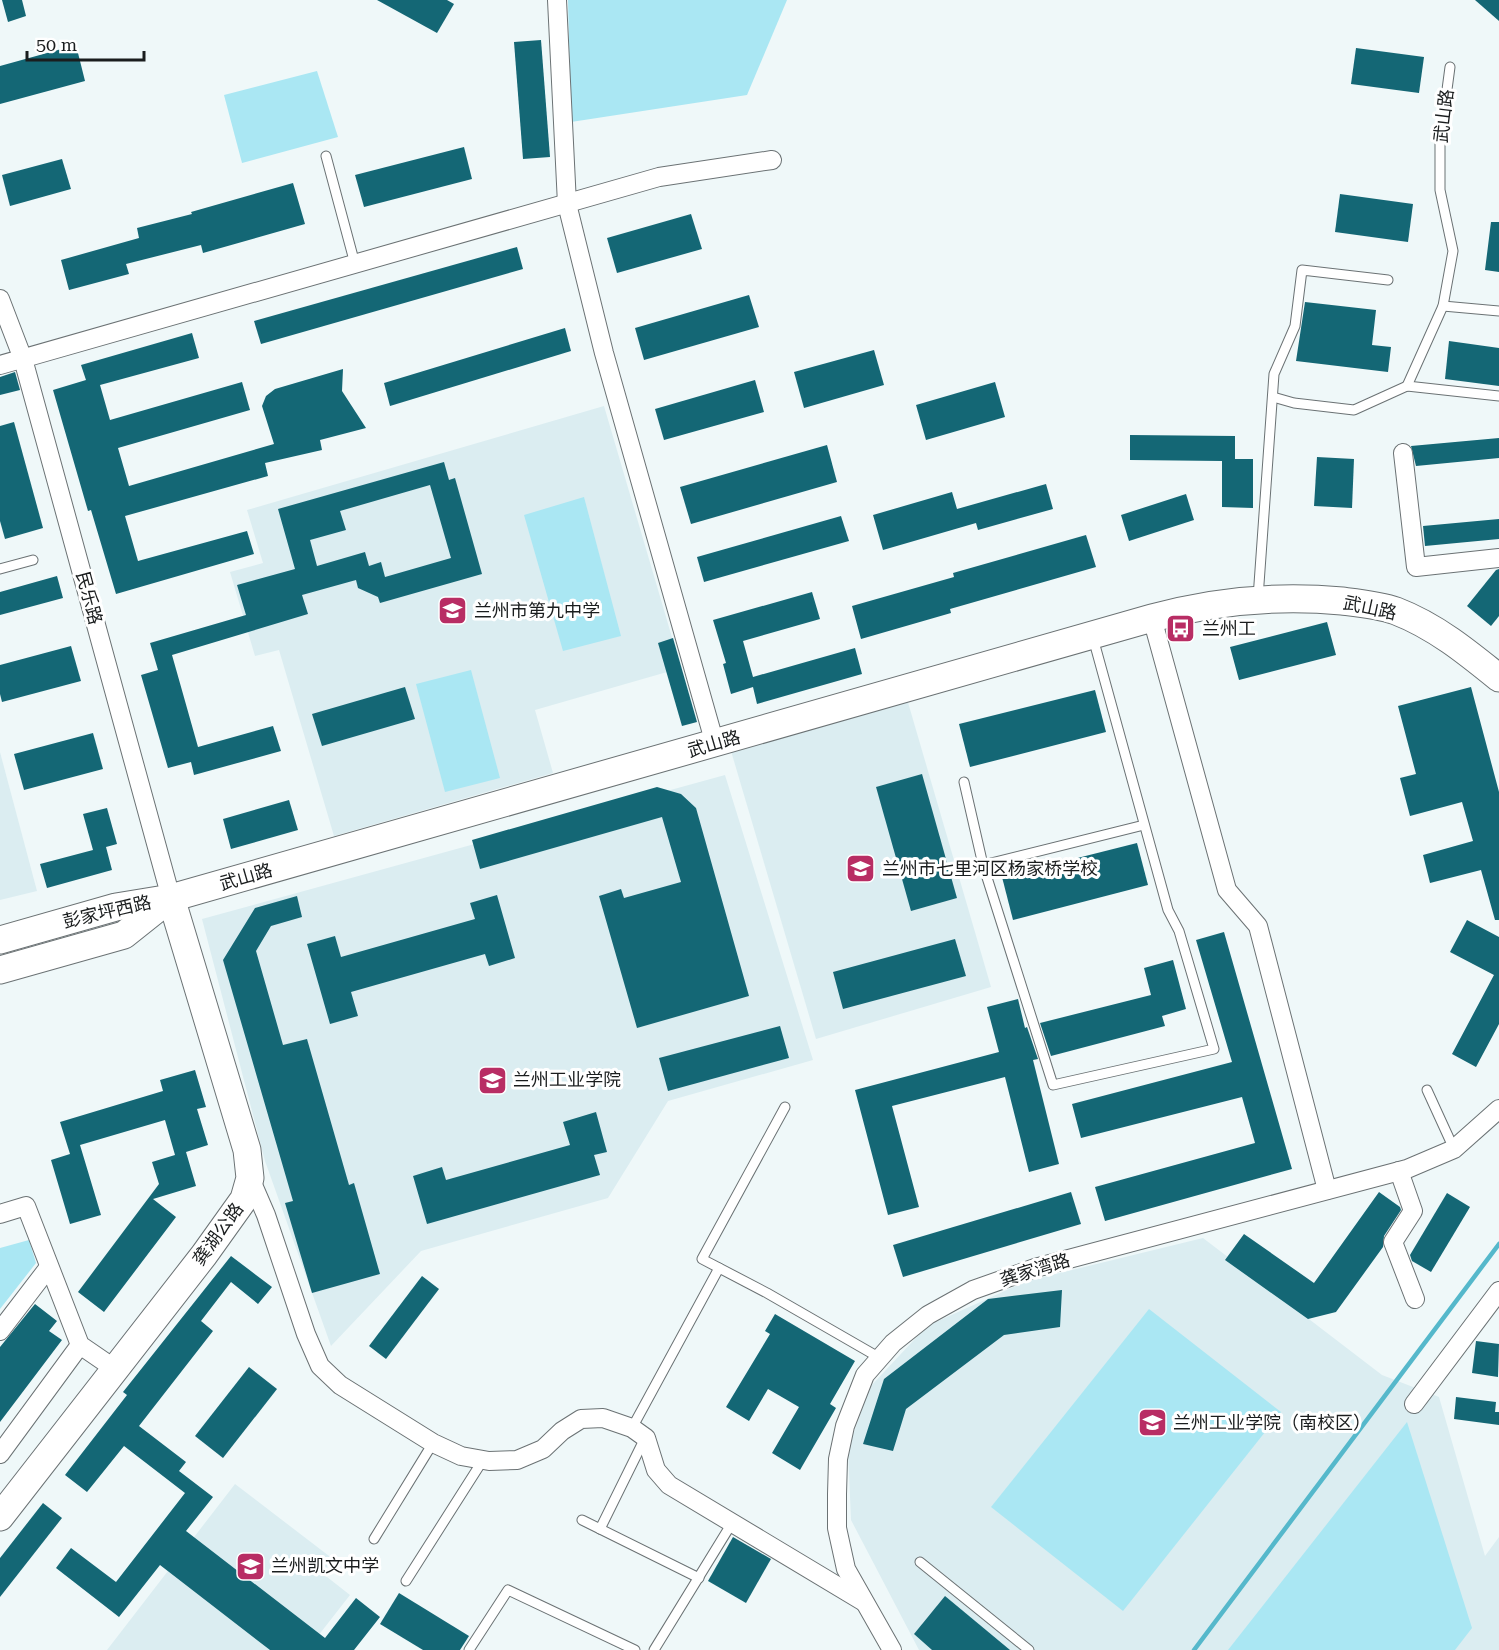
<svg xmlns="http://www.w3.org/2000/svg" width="1499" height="1650" font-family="'Roboto Serif','Noto Sans SC',serif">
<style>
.built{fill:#dbedf1}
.green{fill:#aae7f3}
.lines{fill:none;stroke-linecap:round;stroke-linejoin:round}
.stream{stroke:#55b8cb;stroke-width:4.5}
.building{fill:#146775;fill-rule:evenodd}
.service-casing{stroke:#6b7274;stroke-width:11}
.minor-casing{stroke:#6b7274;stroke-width:20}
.secondary-casing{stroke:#6b7274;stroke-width:29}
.service{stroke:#fff;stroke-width:9}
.minor{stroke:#fff;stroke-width:18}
.secondary{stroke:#fff;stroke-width:27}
.labels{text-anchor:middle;stroke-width:6;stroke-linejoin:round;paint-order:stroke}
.street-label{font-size:18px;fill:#1a1d1e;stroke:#fff}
.poi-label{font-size:18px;fill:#1a1d1e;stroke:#fff;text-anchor:start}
</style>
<rect width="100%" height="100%" fill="#eff8f9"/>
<g class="built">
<polygon points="604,406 681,668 535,710 553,773 334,836 279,650 255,656 230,572 263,563 247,510"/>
<polygon points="907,699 991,987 816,1039 731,751"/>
<polygon points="0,752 37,891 0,900"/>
<polygon points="725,775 813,1060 668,1101 608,1198 421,1251 331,1346 265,1161 202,919"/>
<polygon points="1203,1238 1382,1375 1439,1397 1485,1556 1499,1537 1499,1650 919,1650 851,1520 848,1449 870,1387 927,1326 1027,1281"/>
<polygon points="235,1484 333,1559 322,1573 350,1595 307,1650 107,1650"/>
</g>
<g class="green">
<polygon points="568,0 787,0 747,95 571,122"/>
<polygon points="317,71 338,137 242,163 224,95"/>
<polygon points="584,497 621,636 563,651 524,515"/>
<polygon points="471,670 500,778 445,792 416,684"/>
<polygon points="29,1240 36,1263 0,1309 0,1248"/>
<polygon points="1149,1309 1281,1412 1123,1611 991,1507"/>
<polygon points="1407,1422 1472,1628 1455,1650 1228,1650"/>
</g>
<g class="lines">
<polyline class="stream" points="1194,1650 1499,1244"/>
</g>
<g class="building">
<polygon points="2,0 22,0 26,16 8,22"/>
<polygon points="377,0 447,0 454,4 437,33"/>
<polygon points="1475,0 1499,0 1499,21"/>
<polygon points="541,40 550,157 523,159 514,42"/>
<polygon points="76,45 85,81 0,104 0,66"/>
<polygon points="1356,48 1424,57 1419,93 1351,84"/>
<polygon points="464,147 472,179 364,207 355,175"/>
<polygon points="62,159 71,189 10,206 2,175"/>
<polygon points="293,183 305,224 203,253 201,245 126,264 129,274 69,290 61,260 139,238 137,228 192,214 191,212"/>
<polygon points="1340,194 1413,204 1408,242 1335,232"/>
<polygon points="691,214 702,249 617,273 607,238"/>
<polygon points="1491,222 1499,222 1499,272 1485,270"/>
<polygon points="517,247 523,269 261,344 254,321"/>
<polygon points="749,295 759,327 644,360 635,328"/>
<polygon points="1305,302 1376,310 1372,345 1391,347 1388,372 1296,361"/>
<polygon points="565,328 571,351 390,406 384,383"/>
<polygon points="192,333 199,358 100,385 110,420 242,382 250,410 118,448 129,486 274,444 262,406 266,396 275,389 343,369 342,391 366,428 320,440 322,450 265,463 268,476 125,516 138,561 247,531 254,554 116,594 91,510 88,511 53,390 86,380 81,365"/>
<polygon points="1449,341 1499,348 1499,386 1445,379"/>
<polygon points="874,350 884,385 804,408 794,372"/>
<polygon points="15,372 20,390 0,395 0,377"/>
<polygon points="755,380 764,412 664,440 655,409"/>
<polygon points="995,382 1005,417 926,440 916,405"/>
<polygon points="14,422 43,528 5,539 0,521 0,426"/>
<polygon points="1130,435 1235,436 1235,459 1253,459 1253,508 1222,507 1222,461 1130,460"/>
<polygon points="1499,438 1499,458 1416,466 1411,446"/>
<polygon points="827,445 837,482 691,524 680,487"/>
<polygon points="1317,457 1354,459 1352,508 1314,506"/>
<path d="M444,462L449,480L455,478L482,574L380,603L378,597L358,588L356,580L302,595L308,614L172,655L198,747L273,726L281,751L194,775L191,762L168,768L141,675L158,670L150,643L246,615L237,585L295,569L278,509ZM430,485L451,558L385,577L381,562L369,566L365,552L317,566L310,540L346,530L340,511Z"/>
<polygon points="1046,484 1053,509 978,530 976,523 883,550 873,515 952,492 957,509"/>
<polygon points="1186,494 1194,520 1129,541 1121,515"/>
<polygon points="841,516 849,541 704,582 697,557"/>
<polygon points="1499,519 1499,539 1425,546 1423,526"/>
<polygon points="1086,535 1096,567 950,609 951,613 861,639 852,606 954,577 953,573"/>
<polygon points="1499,569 1499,616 1491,626 1467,606 1496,570"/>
<polygon points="57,576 63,598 0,615 0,592"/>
<polygon points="812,592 820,619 743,641 753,677 855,648 862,674 757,704 753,687 731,694 723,664 726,663 713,620"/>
<polygon points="1327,622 1336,655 1239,680 1230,647"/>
<polygon points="673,638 697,722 682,726 658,643"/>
<polygon points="71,646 81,681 2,702 0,694 0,665"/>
<polygon points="405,687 415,719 322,746 312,714"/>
<polygon points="1471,687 1499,792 1499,920 1495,920 1481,870 1430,883 1423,855 1473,841 1462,802 1410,816 1400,778 1416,774 1398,706"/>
<polygon points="1095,690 1106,732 970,767 959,724"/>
<polygon points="93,733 103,769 24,790 14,754"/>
<polygon points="922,774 957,898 911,911 876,787"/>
<polygon points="657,787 681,794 696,808 749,996 637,1028 599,896 621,889 624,898 681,882 662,817 480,869 472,840"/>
<polygon points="289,800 298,830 231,849 223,819"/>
<polygon points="107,808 117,844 106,847 112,870 47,888 40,864 93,850 83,814"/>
<polygon points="1137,843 1148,885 1013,920 1002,877"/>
<polygon points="497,895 515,958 489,966 485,954 351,992 358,1016 330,1024 307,944 335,936 341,957 475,919 470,903"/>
<polygon points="297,896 302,917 271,926 256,951 283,1045 307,1039 349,1185 354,1183 380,1274 312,1293 285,1203 293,1201 223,960 255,908"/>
<polygon points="1467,920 1499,937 1499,1024 1476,1067 1452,1054 1494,975 1450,952"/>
<polygon points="1224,932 1292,1169 1105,1221 1095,1187 1255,1143 1242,1097 1081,1138 1072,1104 1232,1062 1196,940"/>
<polygon points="955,939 966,976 843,1009 833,972"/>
<polygon points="1173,960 1186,1009 1162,1016 1165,1026 1051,1056 1040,1023 1151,995 1144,968"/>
<polygon points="1018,999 1025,1028 1027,1027 1038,1059 1033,1060 1059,1164 1029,1172 1005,1077 892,1106 919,1207 888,1215 855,1090 999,1052 987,1007"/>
<polygon points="780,1026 789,1058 668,1091 659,1058"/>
<polygon points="195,1070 206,1107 197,1109 208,1145 186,1152 196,1186 153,1199 176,1217 104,1312 78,1292 159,1184 152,1162 175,1155 165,1120 80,1145 101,1215 70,1224 51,1160 70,1154 60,1122 163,1091 160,1080"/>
<polygon points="596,1112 607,1152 594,1155 600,1175 427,1224 413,1176 442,1167 446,1180 570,1145 563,1122"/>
<polygon points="1071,1192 1081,1224 903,1277 893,1245"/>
<polygon points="1379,1192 1400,1207 1401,1210 1384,1236 1383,1247 1336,1312 1308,1319 1225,1260 1244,1234 1314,1283"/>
<polygon points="1447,1193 1470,1207 1431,1272 1412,1261 1410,1255"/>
<polygon points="231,1256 272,1287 258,1304 231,1282 201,1321 213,1331 139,1426 186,1462 179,1471 213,1497 186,1531 325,1638 356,1598 380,1617 354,1650 270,1650 160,1565 119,1617 56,1568 71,1548 116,1582 185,1493 124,1446 87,1492 65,1475 127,1395 123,1392"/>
<polygon points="422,1276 439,1289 386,1359 369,1346"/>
<polygon points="1062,1290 1060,1327 1004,1335 906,1409 893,1451 863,1444 884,1379 988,1299"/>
<polygon points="35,1304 57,1321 49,1331 62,1340 0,1422 0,1347"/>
<polygon points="775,1314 855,1361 830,1404 836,1408 800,1470 772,1453 799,1407 768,1389 749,1421 726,1407 770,1334 765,1331"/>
<polygon points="1476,1341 1499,1344 1498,1377 1472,1373"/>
<polygon points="249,1367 277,1389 223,1458 195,1436"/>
<polygon points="1456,1397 1496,1402 1495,1412 1499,1412 1499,1425 1454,1419"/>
<polygon points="43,1503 62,1518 0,1597 0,1558"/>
<polygon points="733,1537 771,1559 746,1603 708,1581"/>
<polygon points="399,1593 469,1636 460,1650 423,1650 380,1624"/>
<polygon points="945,1596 1010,1650 932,1650 914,1634"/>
</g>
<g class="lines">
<defs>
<g id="service">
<polyline points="326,156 355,264"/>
<polyline points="1443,306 1499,311"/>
<polyline points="1407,386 1443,306 1453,251 1440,190 1440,142 1450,67"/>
<polyline points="1273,397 1294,403 1354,410 1407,386 1499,396"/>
<polyline points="0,569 33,560"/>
<polyline points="1258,598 1274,374 1295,326 1302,270 1388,280"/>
<polyline points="964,782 983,865 1144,825"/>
<polyline points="983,865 1053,1085 1214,1049 1179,931 1168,910 1093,638"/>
<polyline points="1427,1090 1454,1149"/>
<polyline points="785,1107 702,1259 767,1293 880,1358"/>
<polyline points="632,1428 719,1268"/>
<polyline points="582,1520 699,1578"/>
<polyline points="600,1529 644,1440"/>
<polyline points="374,1539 433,1443"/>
<polyline points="920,1562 1029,1650"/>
<polyline points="406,1581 483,1460"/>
<polyline points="469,1650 508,1590 635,1650"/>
<polyline points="654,1650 732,1523"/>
</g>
<g id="minor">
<polyline points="557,0 567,204 604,353 715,744"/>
<polyline points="0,299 23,359 171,898"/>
<polyline points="0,365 659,177 772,160"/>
<polyline points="1403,453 1416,567 1499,558"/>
<polyline points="1152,618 1227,890 1258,926 1327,1190"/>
<polyline points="1399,1171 1413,1211 1393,1242 1415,1299"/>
<polyline points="250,1178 266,1215 306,1334 320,1366 340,1385 433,1443 461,1456 489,1461 517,1460 543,1449 562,1431 581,1419 603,1418 632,1428 646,1438 656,1470 669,1485 864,1602"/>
<polyline points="0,1214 26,1206 80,1345 115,1369"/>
<polyline points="0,1331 49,1267"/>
<polyline points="1414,1404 1499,1291"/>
<polyline points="0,1454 80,1345"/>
<polyline points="892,1650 846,1569 837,1528 837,1494 838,1459 845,1426 865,1375 893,1343 928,1315 973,1290 1035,1268 1407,1169 1454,1149 1499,1109"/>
</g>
<g id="secondary">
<path d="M0,940L116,907L171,898L1152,618C1214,601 1278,595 1342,601C1359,603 1380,605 1396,611C1435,626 1467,652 1499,678"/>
<polyline points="0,970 124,935 168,900"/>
<polyline points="0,1517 204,1255 244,1199 250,1178 247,1150 171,898"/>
</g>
</defs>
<use href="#service" class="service-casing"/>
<use href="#minor" class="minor-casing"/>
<use href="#secondary" class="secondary-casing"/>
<use href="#service" class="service"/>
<use href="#minor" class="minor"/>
<use href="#secondary" class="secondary"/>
</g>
<defs>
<symbol id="school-square" viewBox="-11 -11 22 22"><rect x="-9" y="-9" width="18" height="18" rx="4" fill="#b82d64" stroke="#fff"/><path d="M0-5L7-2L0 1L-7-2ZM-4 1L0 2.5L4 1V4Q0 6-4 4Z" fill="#fff"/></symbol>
<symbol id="bus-square" viewBox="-11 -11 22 22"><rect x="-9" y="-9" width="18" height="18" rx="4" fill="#b82d64" stroke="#fff"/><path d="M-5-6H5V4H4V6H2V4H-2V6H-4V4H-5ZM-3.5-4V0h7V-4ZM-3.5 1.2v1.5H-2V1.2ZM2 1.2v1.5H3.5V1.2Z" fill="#fff"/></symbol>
<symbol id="university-square" viewBox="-11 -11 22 22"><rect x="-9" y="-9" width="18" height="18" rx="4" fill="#b82d64" stroke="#fff"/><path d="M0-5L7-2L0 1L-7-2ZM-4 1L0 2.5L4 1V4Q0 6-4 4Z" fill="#fff"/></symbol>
</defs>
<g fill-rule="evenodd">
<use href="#school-square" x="436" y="594" width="33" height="33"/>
<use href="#bus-square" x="1164" y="612" width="33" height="33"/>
<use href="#school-square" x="844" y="852" width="33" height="33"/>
<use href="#school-square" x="476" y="1064" width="33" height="33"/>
<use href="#university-square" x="1136" y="1406" width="33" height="33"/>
<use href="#school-square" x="234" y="1550" width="33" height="33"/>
</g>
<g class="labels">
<g class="street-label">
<text transform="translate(1444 116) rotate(-83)" y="6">武山路</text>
<text transform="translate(89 598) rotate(75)" y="6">民乐路</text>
<text transform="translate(1370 608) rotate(12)" y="6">武山路</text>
<text transform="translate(714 744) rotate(-16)" y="6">武山路</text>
<text transform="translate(246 877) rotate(-16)" y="6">武山路</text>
<text transform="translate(107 912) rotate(-13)" y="6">彭家坪西路</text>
<text transform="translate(218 1234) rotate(-54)" y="6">龚湖公路</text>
<text transform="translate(1035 1270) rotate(-17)" y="6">龚家湾路</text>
</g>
<g class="poi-label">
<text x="474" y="617">兰州市第九中学</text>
<text x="1202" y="635">兰州工</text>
<text x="882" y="875">兰州市七里河区杨家桥学校</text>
<text x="513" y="1086">兰州工业学院</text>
<text x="1173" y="1429">兰州工业学院（南校区）</text>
<text x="271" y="1572">兰州凯文中学</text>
</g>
</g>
<path d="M27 51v9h117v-9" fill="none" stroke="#1a1d1e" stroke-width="3"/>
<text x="36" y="51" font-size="18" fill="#1a1d1e" stroke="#ffffff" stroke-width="4.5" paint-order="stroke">50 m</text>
</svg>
